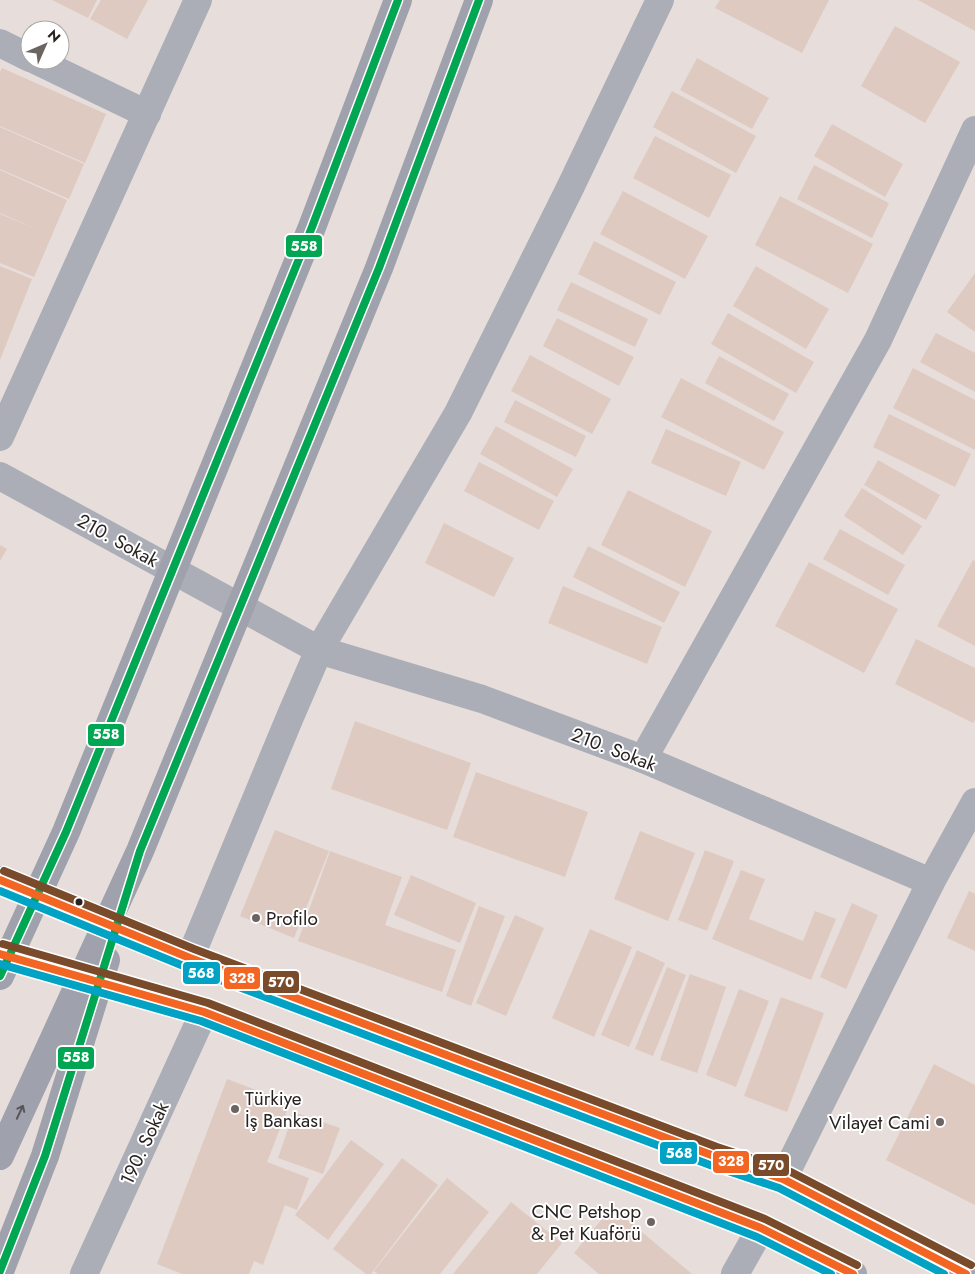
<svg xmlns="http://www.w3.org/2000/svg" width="975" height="1274" font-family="Jost,sans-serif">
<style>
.building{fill:#decac1}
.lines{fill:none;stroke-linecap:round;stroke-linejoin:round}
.minor{stroke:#abaeb7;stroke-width:28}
.primary{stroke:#a5a7b0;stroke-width:28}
.motorway-bridge{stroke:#9fa2ac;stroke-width:28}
.bus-1-casing{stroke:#fff;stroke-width:11}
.bus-2-casing{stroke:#fff;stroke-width:11}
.bus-3-casing{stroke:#fff;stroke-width:11}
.bus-4-casing{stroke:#fff;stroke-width:11}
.bus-1{stroke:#00a651;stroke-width:8}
.bus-2{stroke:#f26522;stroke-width:8}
.bus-3{stroke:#02a2c5;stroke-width:8}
.bus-4{stroke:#7a4b2a;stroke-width:8}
.oneway{stroke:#585558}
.bus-dot{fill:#282220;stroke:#fff;stroke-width:2}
.poi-dot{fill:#6b6461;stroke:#fff;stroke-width:2}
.labels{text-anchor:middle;stroke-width:4;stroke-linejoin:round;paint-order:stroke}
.street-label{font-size:19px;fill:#282220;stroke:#fff}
.poi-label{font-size:19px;fill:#282220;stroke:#fff;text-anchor:start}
.line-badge{stroke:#fff;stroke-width:2}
.badge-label{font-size:14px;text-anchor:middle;font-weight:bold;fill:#fff}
</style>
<rect width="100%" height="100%" fill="#e7dedb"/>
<g class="building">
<polygon points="52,0 97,0 88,18"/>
<polygon points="101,0 148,0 127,39 90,19"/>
<polygon points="720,0 829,0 802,53 715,8"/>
<polygon points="918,0 975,0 975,31"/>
<polygon points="895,26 960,62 925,123 861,86"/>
<polygon points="697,58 769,98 752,129 680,90"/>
<polygon points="2,68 106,114 85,163 0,126 0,72"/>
<polygon points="672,91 756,136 736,173 653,127"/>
<polygon points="832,124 903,164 885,197 814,156"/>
<polygon points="0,127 84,164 69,199 0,169"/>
<polygon points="655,136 731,175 709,218 633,178"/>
<polygon points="814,165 889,203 872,238 797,199"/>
<polygon points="0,170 67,200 34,277 0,263 0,214 41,231 0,213"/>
<polygon points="623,191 708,236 685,279 600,234"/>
<polygon points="780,196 873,244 848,293 755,245"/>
<polygon points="594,241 676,282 660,315 578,274"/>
<polygon points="0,266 32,279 0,360"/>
<polygon points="756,266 829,309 806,349 733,306"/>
<polygon points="975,273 975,332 947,312"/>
<polygon points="571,282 648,319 635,347 557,310"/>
<polygon points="728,313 814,362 796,393 711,344"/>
<polygon points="557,318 634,357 619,386 543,346"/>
<polygon points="936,333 975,353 975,392 920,362"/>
<polygon points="530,355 611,399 592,434 511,391"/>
<polygon points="719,356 789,394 774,421 705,383"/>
<polygon points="913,368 975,400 975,450 893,408"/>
<polygon points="681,378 784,432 764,470 661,417"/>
<polygon points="515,400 586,436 576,457 504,422"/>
<polygon points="889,414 971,454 955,487 873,447"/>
<polygon points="496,426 573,469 557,497 480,454"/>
<polygon points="666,429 741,462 726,496 651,463"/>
<polygon points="878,460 940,495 926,520 864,485"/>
<polygon points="479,462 554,501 539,530 464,491"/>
<polygon points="862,488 922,526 903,555 844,516"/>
<polygon points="628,490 712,531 685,587 601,545"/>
<polygon points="444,523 514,558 494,597 425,563"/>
<polygon points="840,529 905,565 888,595 823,559"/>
<polygon points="0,545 7,549 0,561"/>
<polygon points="588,546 680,592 664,623 573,577"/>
<polygon points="973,560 975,561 975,646 937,626"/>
<polygon points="809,562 898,609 864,673 775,626"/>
<polygon points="563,586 662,627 647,664 548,623"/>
<polygon points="916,639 975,668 975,720 973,723 895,684"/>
<polygon points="355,721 471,763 447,830 331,789"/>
<polygon points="476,772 588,812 565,877 453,837"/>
<polygon points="275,830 329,851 294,938 240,916"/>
<polygon points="640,831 695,853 668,921 614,899"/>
<polygon points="705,850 734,861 707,931 678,920"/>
<polygon points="330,851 402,877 385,925 456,950 442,992 298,941"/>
<polygon points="741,870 765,879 749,919 803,941 815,911 836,919 811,980 712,939"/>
<polygon points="411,875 476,903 460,943 394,915"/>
<polygon points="969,891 975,894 975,951 947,938"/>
<polygon points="852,903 878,915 846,989 820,977"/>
<polygon points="479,906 505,916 471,1006 446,996"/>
<polygon points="515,915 544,928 506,1016 476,1003"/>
<polygon points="590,929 632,947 594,1037 552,1018"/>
<polygon points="637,950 665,963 629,1047 601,1035"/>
<polygon points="667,967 686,975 653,1056 635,1049"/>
<polygon points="690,974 726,987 697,1073 660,1060"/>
<polygon points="739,989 769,1001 736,1087 706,1075"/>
<polygon points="781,997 824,1013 787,1112 744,1096"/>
<polygon points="934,1064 975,1085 975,1205 886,1160"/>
<polygon points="227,1079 290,1103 267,1162 309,1178 297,1210 285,1205 263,1265 254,1261 249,1274 182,1274 157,1264"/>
<polygon points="294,1112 340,1128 323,1174 278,1158"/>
<polygon points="351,1140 384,1164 328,1240 295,1215"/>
<polygon points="402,1158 438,1185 371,1274 366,1274 333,1249"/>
<polygon points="447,1178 489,1212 440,1274 378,1274 374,1271"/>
<polygon points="511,1202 562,1243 537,1274 453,1274"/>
<polygon points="612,1207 692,1274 599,1274 574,1253"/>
</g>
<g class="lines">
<g class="minor">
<polyline points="0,43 30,58"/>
<polyline points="35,60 147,114"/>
<polyline points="0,437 198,0"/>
<polyline points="0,476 319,650 482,699 643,759 931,882 783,1179"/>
<polyline points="643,759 878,340 975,130"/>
<polyline points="926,891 975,802"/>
<polyline points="190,958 290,717 319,650 458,413 569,190 660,0"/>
<polyline points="84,1274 204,1012"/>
<polyline points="735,1274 761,1228"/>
</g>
<g class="primary">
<polyline points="0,880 190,958 714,1156 783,1179 966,1274"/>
<polyline points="0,954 204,1012 761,1228 853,1274"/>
</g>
<g class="motorway-bridge">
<polyline points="0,976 66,832 312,227 398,0"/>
<polyline points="0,1156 140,851 379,268 479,0"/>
<polyline points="0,1271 45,1156 106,960"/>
</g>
<defs>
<g id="bus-1">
<polyline points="0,976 66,832 312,227 398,0"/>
<polyline points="0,1271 45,1156 140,851 379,268 479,0"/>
</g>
<g id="bus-2">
<polyline points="0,880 190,958 714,1156 783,1179 966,1274"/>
<polyline points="0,954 204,1012 761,1228 853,1274"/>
</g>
<g id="bus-3">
<polyline points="0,891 186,967 710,1165 779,1188 944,1274"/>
<polyline points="0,964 201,1021 757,1237 831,1274"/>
</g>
<g id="bus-4">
<polyline points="4,871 194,949 717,1147 787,1170 971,1265"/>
<polyline points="3,944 208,1003 765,1219 857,1265"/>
</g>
</defs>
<use href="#bus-1" class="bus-1-casing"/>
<use href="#bus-2" class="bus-2-casing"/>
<use href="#bus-3" class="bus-3-casing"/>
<use href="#bus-4" class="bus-4-casing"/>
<use href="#bus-1" class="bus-1"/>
<use href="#bus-2" class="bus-2"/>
<use href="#bus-3" class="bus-3"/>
<use href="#bus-4" class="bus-4"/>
</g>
<defs><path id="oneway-shaft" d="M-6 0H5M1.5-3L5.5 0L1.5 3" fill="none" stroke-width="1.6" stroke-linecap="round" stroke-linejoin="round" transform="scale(1.25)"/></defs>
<use class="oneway" href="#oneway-shaft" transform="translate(20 1112) rotate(-65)"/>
<circle class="bus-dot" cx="79" cy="902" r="4.5"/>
<g class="poi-dot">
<circle cx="256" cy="918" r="5"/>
<circle cx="235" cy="1109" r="5"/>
<circle cx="940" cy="1122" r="5"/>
<circle cx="651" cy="1222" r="5"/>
</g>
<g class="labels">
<g class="street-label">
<text transform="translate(118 540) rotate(29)" y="7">210. Sokak</text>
<text transform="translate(614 749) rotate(21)" y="7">210. Sokak</text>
<text transform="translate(144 1143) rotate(-65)" y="7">190. Sokak</text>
</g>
<g class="poi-label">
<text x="266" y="925">Profilo</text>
<text x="245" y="1105">Türkiye<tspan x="245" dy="22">İş Bankası</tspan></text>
<text x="930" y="1129" text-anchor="end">Vilayet Cami</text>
<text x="641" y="1218" text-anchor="end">CNC Petshop<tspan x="641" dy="22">&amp; Pet Kuaförü</tspan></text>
</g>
</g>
<g class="line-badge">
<rect x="285" y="234" width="38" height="24" rx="5" fill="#00a651"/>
<rect x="87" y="723" width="38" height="24" rx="5" fill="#00a651"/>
<rect x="182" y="961" width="39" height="24" rx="5" fill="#02a2c5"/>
<rect x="223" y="966" width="38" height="24" rx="5" fill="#f26522"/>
<rect x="262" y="970" width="38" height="24" rx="5" fill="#7a4b2a"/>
<rect x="57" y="1046" width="38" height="24" rx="5" fill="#00a651"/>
<rect x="659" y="1141" width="39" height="24" rx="5" fill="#02a2c5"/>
<rect x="712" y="1150" width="38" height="24" rx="5" fill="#f26522"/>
<rect x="752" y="1153" width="38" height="24" rx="5" fill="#7a4b2a"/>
</g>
<g class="badge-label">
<text x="304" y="251">558</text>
<text x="106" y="739">558</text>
<text x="201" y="978">568</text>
<text x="242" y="983">328</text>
<text x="281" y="987">570</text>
<text x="76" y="1062">558</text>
<text x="679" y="1158">568</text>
<text x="731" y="1166">328</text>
<text x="771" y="1170">570</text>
</g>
<g transform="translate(45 45) rotate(45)"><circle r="24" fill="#ffffff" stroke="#a9a7a6"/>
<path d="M0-4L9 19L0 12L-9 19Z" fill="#6b6461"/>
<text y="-8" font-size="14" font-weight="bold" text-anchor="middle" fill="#282220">N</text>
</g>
</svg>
